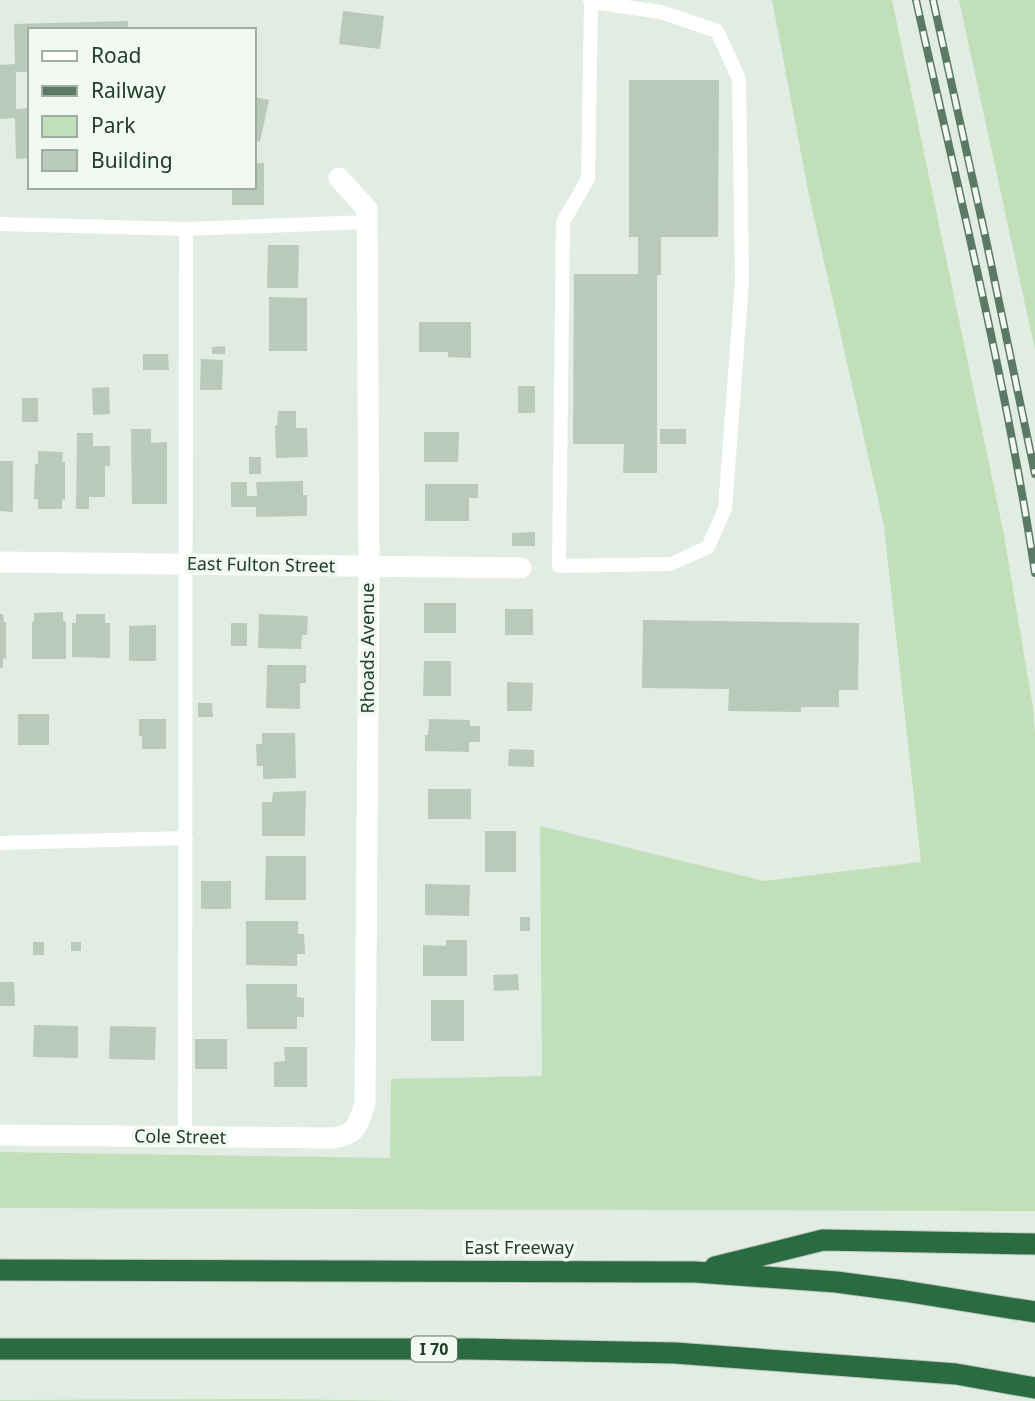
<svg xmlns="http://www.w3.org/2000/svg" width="1035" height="1401" font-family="'Noto Sans',sans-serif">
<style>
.green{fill:#c1dfb9}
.building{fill:#b9cabb}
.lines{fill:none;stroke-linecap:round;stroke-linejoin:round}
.motorway-casing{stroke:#c1c9c3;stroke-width:23}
.service{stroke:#fff;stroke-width:14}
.minor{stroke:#fff;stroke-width:21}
.motorway{stroke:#2b6b40;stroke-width:21}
.rail-casing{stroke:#5b7a63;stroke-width:8}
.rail{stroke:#f2f9f2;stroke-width:5;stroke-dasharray:16;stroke-linecap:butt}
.labels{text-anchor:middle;stroke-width:7;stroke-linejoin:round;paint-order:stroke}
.shield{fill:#f2f9f2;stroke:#607665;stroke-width:2}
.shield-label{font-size:16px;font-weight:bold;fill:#213e28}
.street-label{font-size:18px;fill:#213e28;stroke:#f2f9f2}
</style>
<rect width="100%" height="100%" fill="#e1ece2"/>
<g class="green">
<polygon points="772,0 892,0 1004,535 1033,708 1035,731 1035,1211 0,1208 0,1152 390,1158 391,1079 542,1076 540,826 764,881 921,862 884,526 809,195"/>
<polygon points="959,0 1035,0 1035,350"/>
<polygon points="271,1399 416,1401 0,1401 0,1400"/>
</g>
<g class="building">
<polygon points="343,11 384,16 380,49 339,44"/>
<polygon points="128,21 128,30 30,30 30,72 16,72 16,109 30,108 30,158 16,159 15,118 0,119 0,65 15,64 14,24"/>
<polygon points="629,80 719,80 718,237 661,237 661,275 657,275 657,473 623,473 624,444 573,444 574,274 638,274 638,237 629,237"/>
<polygon points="254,97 269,100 260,142 254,140"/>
<polygon points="254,163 264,163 264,205 232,205 232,187 254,187"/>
<polygon points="268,245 299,245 298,288 267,288"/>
<polygon points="269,297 307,298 307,351 269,351"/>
<polygon points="419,322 471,322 471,358 448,357 448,352 419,352"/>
<polygon points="225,346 225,354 212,354 212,347"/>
<polygon points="143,354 168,354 169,370 143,370"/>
<polygon points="201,359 223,360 222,390 200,390"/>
<rect x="518" y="386" width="17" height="27"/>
<polygon points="109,387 110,414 93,415 92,388"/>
<rect x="22" y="398" width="16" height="24"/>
<polygon points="278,411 296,411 296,428 307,428 308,457 276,458 275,425 277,425"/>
<polygon points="131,429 151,429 151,443 167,442 167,504 132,504"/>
<rect x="660" y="429" width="26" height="15"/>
<polygon points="424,432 459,432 458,462 424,462"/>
<polygon points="77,433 93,433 93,446 110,446 110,466 105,466 105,497 89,497 89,509 76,509"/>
<polygon points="38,451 63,452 62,462 65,462 65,500 62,499 62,509 38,509 38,499 34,499 35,464 38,464"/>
<rect x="249" y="457" width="12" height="17"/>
<polygon points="0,461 13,461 13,512 0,511"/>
<polygon points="303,481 303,495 307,495 307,516 256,517 256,507 231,507 231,482 247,482 247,496 257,496 256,482"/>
<polygon points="425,484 478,484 478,498 469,498 469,521 425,521"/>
<polygon points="535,532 535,546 512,546 512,533"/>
<rect x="424" y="603" width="32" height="30"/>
<rect x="505" y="609" width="28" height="26"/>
<polygon points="63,612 63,621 66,622 66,659 32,659 32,622 34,621 34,613"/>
<polygon points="0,614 3,614 4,623 6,622 6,658 3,659 3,668 0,668"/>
<polygon points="76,614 105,614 105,623 110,623 110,658 72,657 72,623 76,623"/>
<polygon points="259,614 308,616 307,635 302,635 301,649 258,648"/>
<polygon points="643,620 859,623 858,690 839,690 839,707 801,707 801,712 728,711 729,689 642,688"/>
<rect x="231" y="623" width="16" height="23"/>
<polygon points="156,625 156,661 129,661 129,626"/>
<polygon points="424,661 451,661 451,696 423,696"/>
<polygon points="267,665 306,665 306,683 300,683 300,709 266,708"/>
<polygon points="507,682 533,683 532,711 507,711"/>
<polygon points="198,703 212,703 213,717 198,717"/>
<rect x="18" y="714" width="31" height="31"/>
<polygon points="139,719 166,719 166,749 142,749 142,736 139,736"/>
<polygon points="429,719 470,720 470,726 480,726 480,742 469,742 469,752 425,751 425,735 428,735"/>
<polygon points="262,733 295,733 296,778 263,779 263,766 257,766 256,744 262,744"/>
<polygon points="509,749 534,750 534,767 508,766"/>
<rect x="428" y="789" width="43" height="30"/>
<polygon points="306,791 305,836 262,836 262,802 272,802 273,792"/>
<rect x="485" y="831" width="31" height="41"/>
<polygon points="266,856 306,856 306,900 265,900"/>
<rect x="201" y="881" width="30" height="28"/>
<polygon points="425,884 470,885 469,916 425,915"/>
<rect x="520" y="917" width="10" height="14"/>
<polygon points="246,921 298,921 298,934 304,934 305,954 297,954 297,966 246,965"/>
<polygon points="446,940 467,940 467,976 423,976 423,945 446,946"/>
<rect x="33" y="942" width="11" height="13"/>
<rect x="71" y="942" width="10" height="9"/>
<polygon points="518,974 519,990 494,991 493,975"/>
<polygon points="0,982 14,982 15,1006 0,1006"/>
<polygon points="246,984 297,984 297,997 304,998 304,1017 297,1017 297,1029 247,1029"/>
<rect x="431" y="1000" width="33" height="41"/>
<polygon points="34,1025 78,1026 78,1058 33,1057"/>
<polygon points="110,1026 156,1027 155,1060 109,1059"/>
<rect x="195" y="1039" width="32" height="30"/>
<polygon points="284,1047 307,1047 307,1087 274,1087 274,1062 285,1061"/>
</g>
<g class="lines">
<defs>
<g id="motorway">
<polyline points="715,1267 823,1240 1035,1244"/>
<polyline points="0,1270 695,1272 836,1282 904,1291 1035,1312"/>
<polyline points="0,1349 472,1349 675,1353 956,1374 1035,1388"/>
</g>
</defs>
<use href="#motorway" class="motorway-casing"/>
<g class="service">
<polyline points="590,0 591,2 588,179 563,222 559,566 671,564 708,547 725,509 742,281 739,79 717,31 661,12 591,2"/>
<polyline points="0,224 186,229 367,222"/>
<polyline points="0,843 186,838"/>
<polyline points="185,1137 186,229"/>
</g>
<g class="minor">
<polyline points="0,562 521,568"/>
<path d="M0,1135L332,1138C357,1135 357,1126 365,1104L369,567L367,209L339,178"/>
</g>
<use href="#motorway" class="motorway"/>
<defs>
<g id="rail">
<path d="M916,0C958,190 1006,380 1035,573"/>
<polyline points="933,0 985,235 1035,474"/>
</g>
</defs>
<use href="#rail" class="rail-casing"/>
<use href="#rail" class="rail"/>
</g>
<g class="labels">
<rect class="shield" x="411" y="1336.5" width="46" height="25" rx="5"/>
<g class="shield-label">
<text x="434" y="1355">I 70</text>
</g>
<g class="street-label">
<text transform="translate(261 565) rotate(1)" y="6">East Fulton Street</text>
<text transform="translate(368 648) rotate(-90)" y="6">Rhoads Avenue</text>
<text transform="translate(180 1137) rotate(1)" y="6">Cole Street</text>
<text x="519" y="1254">East Freeway</text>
</g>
</g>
<rect x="28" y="28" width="228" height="161" fill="#f2f9f2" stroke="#9eaea1" stroke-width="2"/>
<rect x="42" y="51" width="35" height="10" fill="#ffffff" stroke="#9eaea1" stroke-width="2"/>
<text x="91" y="63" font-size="21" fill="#213e28">Road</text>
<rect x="42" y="86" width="35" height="10" fill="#5b7a63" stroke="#9eaea1" stroke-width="2"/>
<text x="91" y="98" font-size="21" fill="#213e28">Railway</text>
<rect x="42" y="116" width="35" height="21" fill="#c1dfb9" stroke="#9eaea1" stroke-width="2"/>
<text x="91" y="133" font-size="21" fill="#213e28">Park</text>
<rect x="42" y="150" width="35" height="21" fill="#b9cabb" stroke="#9eaea1" stroke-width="2"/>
<text x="91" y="168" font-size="21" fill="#213e28">Building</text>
</svg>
